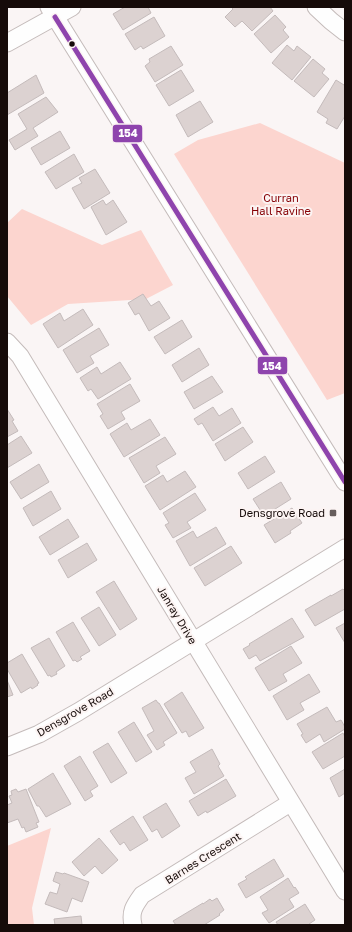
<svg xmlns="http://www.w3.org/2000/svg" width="352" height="932" font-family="'Golos Text',sans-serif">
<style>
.green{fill:#fcd5cf}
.building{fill:#dcd2d1;stroke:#c4bbbb}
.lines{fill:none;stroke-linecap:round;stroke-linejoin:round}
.minor-casing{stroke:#c4bbba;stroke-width:19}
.minor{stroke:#fefefe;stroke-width:17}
.bus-1-casing{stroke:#fcf4f3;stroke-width:8}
.bus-1{stroke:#8e44ad;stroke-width:5}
.bus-dot{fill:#160b09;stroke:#fcf4f3;stroke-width:1.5}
.poi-dot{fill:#665d5c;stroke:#fcf4f3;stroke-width:1.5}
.labels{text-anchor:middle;stroke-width:4;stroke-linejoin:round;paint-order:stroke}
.park-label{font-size:11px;fill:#860005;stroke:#fcf4f3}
.poi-label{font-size:11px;fill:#160b09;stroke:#fcf4f3;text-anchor:end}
.street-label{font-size:11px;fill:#160b09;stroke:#fcf4f3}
.line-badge{stroke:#fcf4f3;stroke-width:1.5}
.badge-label{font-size:11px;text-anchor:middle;font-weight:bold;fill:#fff}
</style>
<rect width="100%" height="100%" fill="#faf5f5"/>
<g class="green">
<polygon points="260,123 345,163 345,393 327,400 174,154 198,140"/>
<polygon points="22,209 102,245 141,230 173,285 146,299 68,304 31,325 7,296 7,223"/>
<polygon points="51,828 32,908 34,925 7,925 7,846"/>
</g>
<g class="building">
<polygon points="125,7 148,7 151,13 123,30 113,14"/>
<polygon points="231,7 270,7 273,11 252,31 242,21 235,27 225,17 233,9"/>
<polygon points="275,15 286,27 283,30 289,37 271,53 254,34"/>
<polygon points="154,17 165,36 143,49 141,46 135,50 125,34"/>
<polygon points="287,45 294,51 297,46 311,57 292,80 272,63"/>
<polygon points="171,46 183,65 155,82 145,66 150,62 149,59"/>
<polygon points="313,59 325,69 322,73 329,79 314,97 294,81"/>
<polygon points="181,70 194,91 169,106 156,85"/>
<polygon points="36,75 44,93 7,115 7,93"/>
<polygon points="336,80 344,85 345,83 345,116 337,129 326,123 328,119 317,112"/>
<polygon points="46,97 58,112 33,128 38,136 15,150 9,140 27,129 18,114"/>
<polygon points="200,101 213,122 188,137 176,115"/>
<polygon points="60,131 70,148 41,165 31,148"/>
<polygon points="74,154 84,172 56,189 45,172"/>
<polygon points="95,169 110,193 84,209 72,188 82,183 79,178"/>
<polygon points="103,200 106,205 113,200 127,222 106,235 91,207"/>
<polygon points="143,294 151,306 159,301 170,318 149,331 139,313 135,315 128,303"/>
<polygon points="83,309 93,325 58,348 43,324 60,313 64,321"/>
<polygon points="182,320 192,337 165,354 154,337"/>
<polygon points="99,328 109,345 90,356 94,363 77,373 63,350"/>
<polygon points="199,348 209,365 182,382 172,365"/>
<polygon points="120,362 131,379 98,399 91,389 88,391 80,378 97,367 101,374"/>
<polygon points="212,376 223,392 194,409 184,392"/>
<polygon points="130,384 140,401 121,412 125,419 108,429 100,416 103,414 97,404"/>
<polygon points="213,407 219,416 232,408 241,423 213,441 202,423 198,425 194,419"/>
<polygon points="7,409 14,420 12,421 18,431 7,437"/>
<polygon points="150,419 160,435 124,457 110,434 127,423 131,430"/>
<polygon points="243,427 253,442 225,461 215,444"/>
<polygon points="21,436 32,453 7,468 7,445"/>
<polygon points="165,437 176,454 156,466 160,473 144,483 129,458"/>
<polygon points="265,456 275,472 248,489 238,473"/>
<polygon points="39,464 49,482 21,499 10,482"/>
<polygon points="185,471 196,487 160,510 145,486 163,475 167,482"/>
<polygon points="281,482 291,499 264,516 253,499"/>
<polygon points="51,491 61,509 33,526 23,508"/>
<polygon points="195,493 206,510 187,522 191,528 173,538 165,525 169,523 163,513"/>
<polygon points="292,508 302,523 290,531 291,533 275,543 264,525"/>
<polygon points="68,519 79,537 50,555 39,537"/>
<polygon points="216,527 226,544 190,566 176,541 193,531 197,538"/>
<polygon points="87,543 97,560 68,578 58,560"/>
<polygon points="231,546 242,563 205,586 194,568"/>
<polygon points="114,581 137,619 120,630 96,592"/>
<polygon points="343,589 345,591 345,609 315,626 305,610 331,595 331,596"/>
<polygon points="99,607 116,635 99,646 81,618"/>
<polygon points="292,618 304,637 260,661 256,655 249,659 243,649 250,645 249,644"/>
<polygon points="73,622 90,651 80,657 82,659 77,662 75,660 73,661 56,632"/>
<polygon points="345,623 345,643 336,628"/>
<polygon points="49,638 65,666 56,672 57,674 51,677 50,675 48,676 31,648"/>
<polygon points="291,646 302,663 283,674 287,681 269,691 255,668"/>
<polygon points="22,654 39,683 37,684 38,685 32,689 31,687 21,693 7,669 7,663"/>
<polygon points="309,674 320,692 300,703 304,710 287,720 273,696"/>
<polygon points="7,680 13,695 7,697"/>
<polygon points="182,692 204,728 189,737 186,731 182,733 164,704"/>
<polygon points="156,700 158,703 159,703 177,733 163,742 165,745 157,750 147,735 154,731 142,708"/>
<polygon points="327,707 336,722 341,720 345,727 345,729 324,742 320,734 306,743 301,735 303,734 297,724"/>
<polygon points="134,722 152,752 136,762 118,732"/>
<polygon points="343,733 345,737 345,756 323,769 312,752"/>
<polygon points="108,743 127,773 111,783 93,752"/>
<polygon points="212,749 220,764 218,766 224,776 194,794 185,778 196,772 190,762"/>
<polygon points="80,756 98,786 90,791 93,796 85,801 64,766"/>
<polygon points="345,769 345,793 339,797 330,778"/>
<polygon points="53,773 71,804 46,817 39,806 37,806 28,789"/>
<polygon points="226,779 236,796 207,813 206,811 198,816 189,801"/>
<polygon points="16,789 18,792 26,789 39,822 36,823 38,827 26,832 24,827 22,828 18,819 7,823 7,805 12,803 9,796 12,795 11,791"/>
<polygon points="166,803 180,826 162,838 157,829 152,832 143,817"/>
<polygon points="133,816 148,840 130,851 124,842 120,845 110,831"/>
<polygon points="99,838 118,860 102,874 95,866 84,876 72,862"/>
<polygon points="274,859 284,876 246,898 238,884 247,879 245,877"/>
<polygon points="56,872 63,874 64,873 89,882 82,902 72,898 67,912 45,904 50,892 57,894 60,884 53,881"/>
<polygon points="288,878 294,888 295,887 299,893 289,899 294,907 269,923 262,913 268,910 260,897"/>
<polygon points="217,898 224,910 219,914 220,915 204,925 176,925 173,921 203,903 203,904 210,899 212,901"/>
<polygon points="305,904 315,920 309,924 310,925 278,925 276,922"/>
<polygon points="81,916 82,925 55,925 54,919"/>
</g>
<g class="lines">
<defs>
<g id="minor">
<polyline points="49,7 345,482"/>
<polyline points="316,7 331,21 345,32"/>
<polyline points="7,43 72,7"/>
<polyline points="7,342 20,356 345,891"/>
<polyline points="7,747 39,734 78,712 345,548"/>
<path d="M133,925C130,912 134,906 142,895L290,803"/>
</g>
</defs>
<use href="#minor" class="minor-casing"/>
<use href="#minor" class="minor"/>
<defs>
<polyline id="bus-1" points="55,17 345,482"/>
</defs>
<use href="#bus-1" class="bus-1-casing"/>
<use href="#bus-1" class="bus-1"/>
</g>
<circle class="bus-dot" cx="72" cy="44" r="3.5"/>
<rect class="poi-dot" x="329" y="509" width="8" height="8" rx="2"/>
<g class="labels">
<g class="park-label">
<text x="281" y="202">Curran<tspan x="281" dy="13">Hall Ravine</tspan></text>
</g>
<g class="poi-label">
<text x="325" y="517">Densgrove Road</text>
</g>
<g class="street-label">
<text transform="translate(177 615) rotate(59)" y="4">Janray Drive</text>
<text transform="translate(75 712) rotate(-30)" y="4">Densgrove Road</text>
<text transform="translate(203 858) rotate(-32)" y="4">Barnes Crescent</text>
</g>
</g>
<g class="line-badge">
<rect x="112" y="124" width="31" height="19" rx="4" fill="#8e44ad"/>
<rect x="257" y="356" width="31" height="19" rx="4" fill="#8e44ad"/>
</g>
<g class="badge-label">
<text x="128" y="137">154</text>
<text x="272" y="370">154</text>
</g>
<rect width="352" height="932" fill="none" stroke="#160b09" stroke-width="16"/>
</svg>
